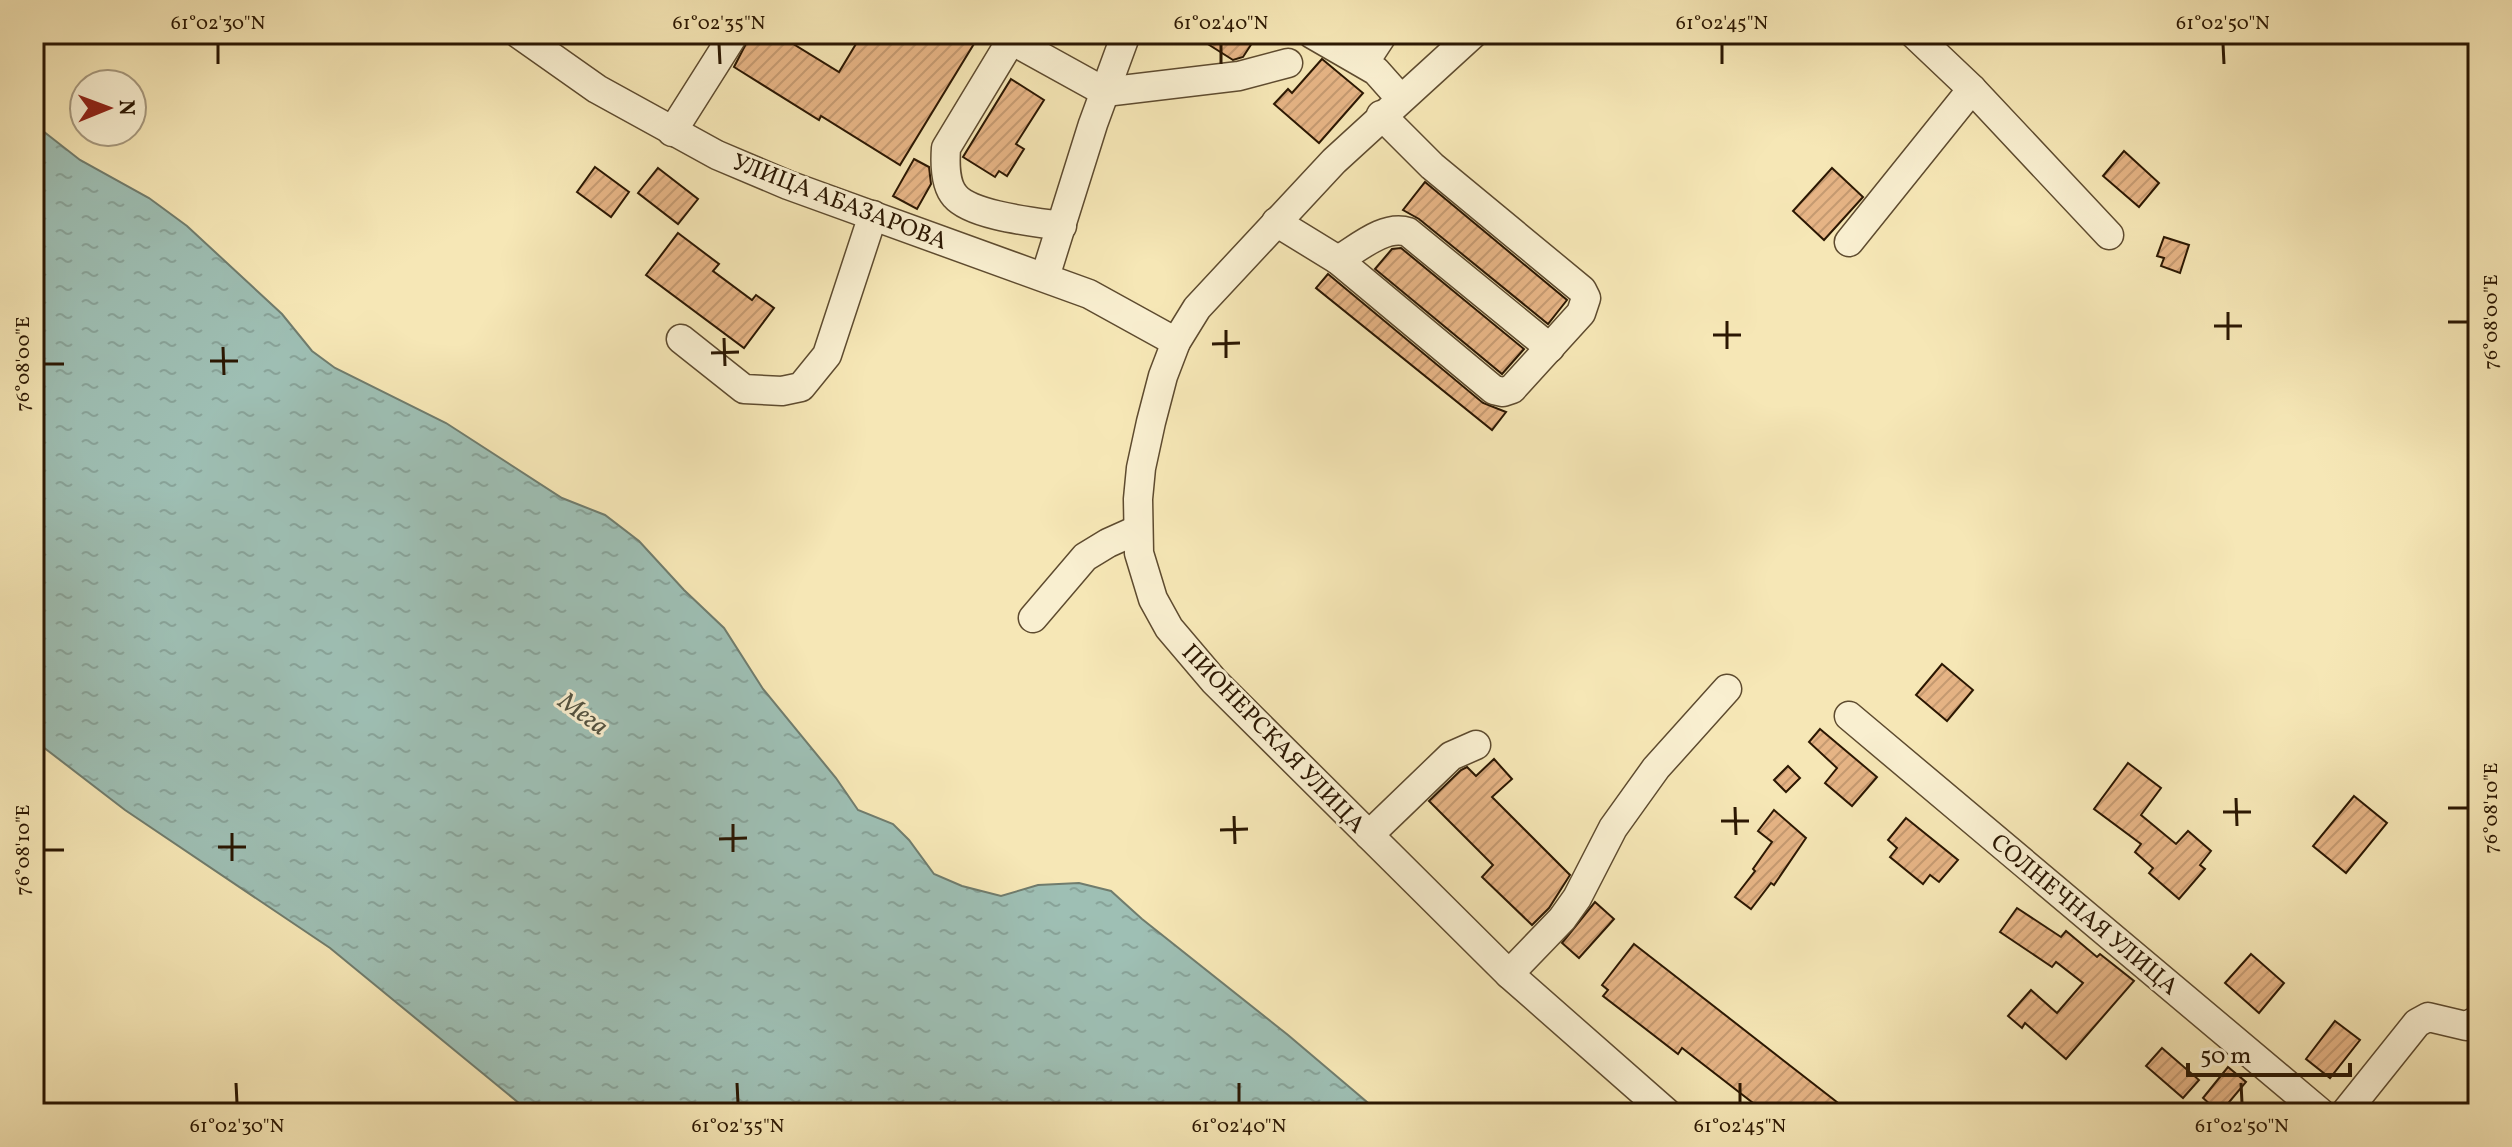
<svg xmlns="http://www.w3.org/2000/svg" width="2512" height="1147" font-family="Vollkorn,serif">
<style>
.water{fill:url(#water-ripples);stroke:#707c6d;stroke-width:2}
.building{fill:url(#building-hatch);stroke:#2b1702;stroke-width:2}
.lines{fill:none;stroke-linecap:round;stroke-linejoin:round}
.minor-casing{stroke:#5e4b2f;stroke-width:31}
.minor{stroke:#f9efd0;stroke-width:28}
.ticks{fill:none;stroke:#2b1702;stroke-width:3}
.labels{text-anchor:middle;stroke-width:6;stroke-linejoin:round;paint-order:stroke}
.street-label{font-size:24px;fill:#2b1702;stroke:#f9efd0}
.water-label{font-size:26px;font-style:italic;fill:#535240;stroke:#f9efd0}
.neatline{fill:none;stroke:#2b1702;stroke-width:3}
.ticks-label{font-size:20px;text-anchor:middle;fill:#2b1702}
</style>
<defs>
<pattern id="water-ripples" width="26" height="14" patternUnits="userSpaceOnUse" patternTransform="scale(2)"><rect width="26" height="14" fill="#9ebfb4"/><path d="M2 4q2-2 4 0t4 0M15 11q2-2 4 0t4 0" fill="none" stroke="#88a399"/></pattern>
<pattern id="building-hatch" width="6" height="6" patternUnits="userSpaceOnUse" patternTransform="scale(2)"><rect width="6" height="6" fill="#e6b485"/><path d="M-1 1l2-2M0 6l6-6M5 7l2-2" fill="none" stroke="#c59a71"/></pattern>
</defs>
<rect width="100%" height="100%" fill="#f6e7b6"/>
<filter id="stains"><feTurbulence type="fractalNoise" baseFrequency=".0025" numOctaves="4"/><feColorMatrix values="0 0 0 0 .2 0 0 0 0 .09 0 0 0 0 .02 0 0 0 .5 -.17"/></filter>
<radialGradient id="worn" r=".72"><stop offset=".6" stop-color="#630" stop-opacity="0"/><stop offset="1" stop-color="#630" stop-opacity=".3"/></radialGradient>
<polygon class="water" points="34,124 80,160 149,198 187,226 282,314 312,351 335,368 446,423 562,498 605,515 639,541 684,590 724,628 763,689 836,778 858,810 893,824 909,840 934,874 962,886 1001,896 1038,885 1079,883 1111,891 1142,919 1288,1035 1380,1113 531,1113 330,948 125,810 34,740"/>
<g class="building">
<polygon points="751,34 777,34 839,72 862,34 980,34 900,165 821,116 819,120 734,67"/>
<polygon points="1192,34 1258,34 1243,57 1233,60"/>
<polygon points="1322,59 1363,93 1319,143 1274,104 1288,89 1292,93"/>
<polygon points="1011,79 1044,100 1016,144 1024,149 1007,176 999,171 995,177 963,157"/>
<polygon points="2124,151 2159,183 2139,207 2103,176"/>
<polygon points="914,159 929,167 931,184 917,209 893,196"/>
<polygon points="595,167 629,192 611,217 577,192"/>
<polygon points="658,168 698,199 678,224 638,193"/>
<polygon points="1832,168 1863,197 1824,240 1793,211"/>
<polygon points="1425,182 1567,300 1548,324 1419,219 1403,210"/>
<polygon points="678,233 719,264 713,271 752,300 756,295 774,308 744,348 646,275"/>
<polygon points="2164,237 2189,245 2180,273 2161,266 2164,258 2157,256"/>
<polygon points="1401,248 1524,349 1502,374 1375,269 1392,249"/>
<polygon points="1328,274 1483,403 1506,412 1492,430 1316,288"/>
<polygon points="1942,664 1973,690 1947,721 1916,695"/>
<polygon points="1820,729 1877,777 1852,806 1825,783 1837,768 1809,742"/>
<polygon points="1494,759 1512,779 1492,797 1570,875 1549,908 1532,925 1482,877 1493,865 1429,801 1461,770 1467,767 1476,776"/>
<polygon points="2128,763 2161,788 2141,815 2176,844 2188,831 2211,851 2200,865 2205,869 2179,899 2149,873 2153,868 2135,852 2141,844 2094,809"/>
<polygon points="1788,766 1800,778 1786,792 1774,780"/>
<polygon points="2354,796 2387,823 2346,873 2313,846"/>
<polygon points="1774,810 1806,838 1774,885 1771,883 1751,909 1735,897 1755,871 1753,869 1772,842 1758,831"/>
<polygon points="1906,818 1958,860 1939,882 1930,875 1923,884 1890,857 1897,848 1888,840"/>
<polygon points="1595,902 1614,919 1579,958 1562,943"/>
<polygon points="2017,908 2061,937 2066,931 2097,957 2100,954 2134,981 2066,1059 2025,1023 2022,1028 2008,1016 2031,990 2057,1013 2083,983 2056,962 2052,967 2000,932"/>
<polygon points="1634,944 1851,1113 1766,1113 1682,1048 1678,1054 1603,996 1608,990 1602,985"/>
<polygon points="2251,954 2284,983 2259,1013 2225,983"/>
<polygon points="2335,1021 2360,1040 2330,1078 2306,1059"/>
<polygon points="2162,1048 2199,1080 2183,1098 2146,1066"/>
<polygon points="2228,1067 2246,1082 2220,1113 2203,1098"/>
</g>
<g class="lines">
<defs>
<g id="minor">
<polyline points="519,34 597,89 717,155 788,185 1089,294 1176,342"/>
<path d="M1015,34L946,148C945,162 945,185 955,196C972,216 1035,222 1062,226"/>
<polyline points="1312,34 1376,71 1400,98"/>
<polyline points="1473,34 1334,161 1197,308 1176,342 1163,376 1151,422 1141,468 1138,499 1139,553 1153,599 1169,628 1214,681 1509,974 1667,1113"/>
<polyline points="1914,34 1972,89 2109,235"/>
<polyline points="1011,40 1105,92 1239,76 1288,63"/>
<polyline points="1364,63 1383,34"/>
<polyline points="672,132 734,34"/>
<polyline points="1276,222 1338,260 1494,390 1503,392 1512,389 1581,313 1586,298 1582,290 1432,166 1381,115"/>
<polyline points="1849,242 1972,89"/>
<path d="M1338,260C1357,249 1385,224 1408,232L1550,348"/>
<polyline points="1045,277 1093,124 1126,34"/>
<polyline points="681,339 744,389 782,391 801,387 827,355 873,215"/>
<polyline points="1033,618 1085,557 1108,543 1137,530"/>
<polyline points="1849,716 2321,1113"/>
<polyline points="1369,835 1451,756 1476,745"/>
<polyline points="1509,974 1562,919 1577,898 1613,828 1656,768 1727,689"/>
<polyline points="2345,1113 2417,1023 2428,1017 2466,1026 2478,1020"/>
</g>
</defs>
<use href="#minor" class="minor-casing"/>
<use href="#minor" class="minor"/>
</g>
<path class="ticks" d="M218,44V64M719,44L720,64M1221,44V64M1722,44V64M2223,44L2224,64M2228,312V340M1727,321V349M2448,322H2468M2214,326H2242M1226,330V358M1713,335H1741M724,338L725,366M1212,344L1240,343M223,347L224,375M711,353L739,352M210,361H238M44,364H64M2236,798L2237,826M1735,807L1736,835M2448,808H2468M2223,812H2251M1234,816L1235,844M1721,821H1749M733,824V852M1220,830L1248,829M232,833V861M719,839L747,838M218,847H246M44,850H64M236,1083L237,1103M737,1083L738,1103M1239,1083V1103M1740,1083V1103M2241,1083L2242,1103"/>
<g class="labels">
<g class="street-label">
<text transform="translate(840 201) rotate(21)" y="8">УЛИЦА АБАЗАРОВА</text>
<text transform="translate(1274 738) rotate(46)" y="8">ПИОНЕРСКАЯ УЛИЦА</text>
<text transform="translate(2085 914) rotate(40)" y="8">СОЛНЕЧНАЯ УЛИЦА</text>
</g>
<g class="water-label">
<text transform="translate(584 713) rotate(36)" y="9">Мега</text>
</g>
</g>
<rect width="2512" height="1147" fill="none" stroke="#f6e7b6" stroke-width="88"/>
<g transform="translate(108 108) rotate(89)"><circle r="38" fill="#f9efd0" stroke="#a7997e" stroke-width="2"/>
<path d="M0-6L14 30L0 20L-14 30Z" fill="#8f2418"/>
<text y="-12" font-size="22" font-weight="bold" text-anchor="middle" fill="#2b1702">N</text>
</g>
<path d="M2188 1063v12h162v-12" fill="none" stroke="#2b1702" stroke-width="4"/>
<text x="2200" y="1063" font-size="24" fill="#2b1702" stroke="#f9efd0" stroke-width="6" paint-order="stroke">50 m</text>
<rect x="44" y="44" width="2424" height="1059" class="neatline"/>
<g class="ticks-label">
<text x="218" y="29">61°02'30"N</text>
<text x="719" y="29">61°02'35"N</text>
<text x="1221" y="29">61°02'40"N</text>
<text x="1722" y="29">61°02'45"N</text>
<text x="2223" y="29">61°02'50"N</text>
<text transform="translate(2490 322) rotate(-90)" y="7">76°08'00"E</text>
<text transform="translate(22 364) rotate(-90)" y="7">76°08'00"E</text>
<text transform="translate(2490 808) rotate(-90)" y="7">76°08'10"E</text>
<text transform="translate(22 850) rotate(-90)" y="7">76°08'10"E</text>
<text x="237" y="1132">61°02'30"N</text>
<text x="738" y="1132">61°02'35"N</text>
<text x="1239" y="1132">61°02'40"N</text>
<text x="1740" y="1132">61°02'45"N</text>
<text x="2242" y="1132">61°02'50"N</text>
</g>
<rect width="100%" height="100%" filter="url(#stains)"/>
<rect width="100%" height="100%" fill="url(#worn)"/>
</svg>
